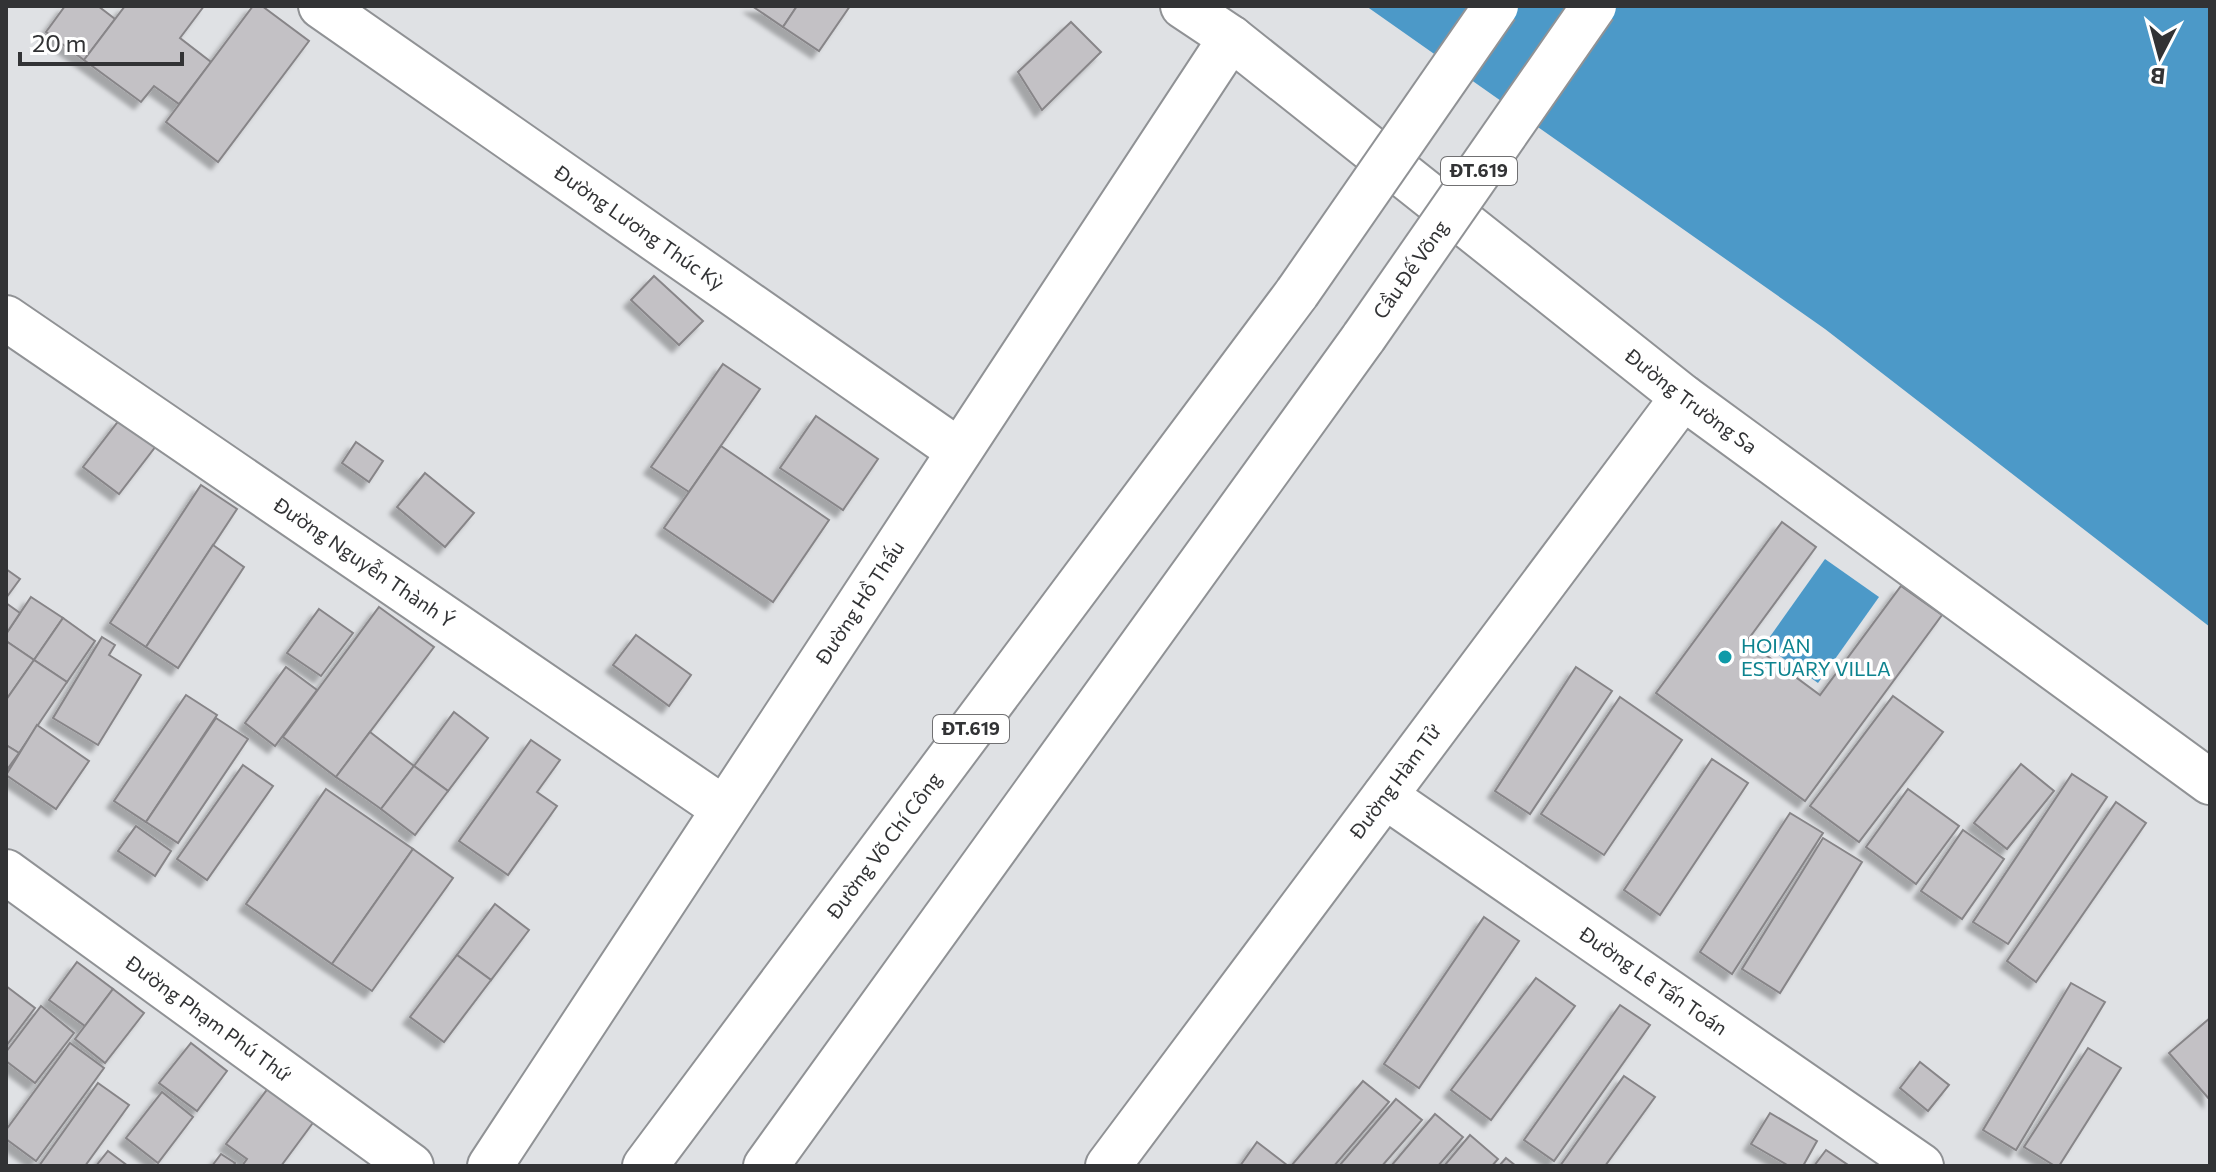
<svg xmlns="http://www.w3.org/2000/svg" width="2216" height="1172" font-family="Commissioner,sans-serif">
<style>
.water{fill:#4c99c8}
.building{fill:#c3c1c5;stroke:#878588;stroke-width:2;filter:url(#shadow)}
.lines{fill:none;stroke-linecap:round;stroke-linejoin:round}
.street-casing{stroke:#909295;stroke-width:48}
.primary-casing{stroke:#909295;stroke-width:48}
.street{stroke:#fff;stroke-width:44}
.primary{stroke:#fff;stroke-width:44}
.primary-bridge-casing{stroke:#909295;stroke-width:48;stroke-linecap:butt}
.primary-bridge{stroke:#fff;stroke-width:44}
.culture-dot{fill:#0f9aa8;stroke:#fff;stroke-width:3}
.labels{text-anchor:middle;stroke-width:7;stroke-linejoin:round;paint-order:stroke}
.shield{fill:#fff;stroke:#707072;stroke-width:2}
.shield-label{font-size:18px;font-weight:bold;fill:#323335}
.street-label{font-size:20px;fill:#323335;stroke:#fff}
.culture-label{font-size:20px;fill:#0d838f;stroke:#fff;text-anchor:start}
</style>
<defs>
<filter id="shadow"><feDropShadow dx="-7" dy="7" stdDeviation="2" flood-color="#0004"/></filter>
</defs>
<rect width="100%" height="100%" fill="#dfe1e4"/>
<g class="water">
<polygon points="1366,6 2210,6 2210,627 1825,329"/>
<polygon points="1825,559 1879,597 1818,683 1764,645"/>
</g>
<g class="building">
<polygon points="65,6 98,6 115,19 84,60 46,32"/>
<polygon points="125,6 204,6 180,38 211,62 179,104 154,86 141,102 84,60"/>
<polygon points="253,6 262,6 309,41 218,162 166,122"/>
<polygon points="752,6 797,6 783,27"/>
<polygon points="797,6 850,6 819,51 783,27"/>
<polygon points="1071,22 1101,52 1042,110 1018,72"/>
<polygon points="654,276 703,321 679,345 631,300"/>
<polygon points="723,364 760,389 689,492 651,467"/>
<polygon points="816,416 878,459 843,510 780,468"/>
<polygon points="120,419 156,446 119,494 83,467"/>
<polygon points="356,442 383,461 369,482 342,463"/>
<polygon points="721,446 829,520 773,602 664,528"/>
<polygon points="425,473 474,513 445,547 397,507"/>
<polygon points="201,485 237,509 146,647 110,623"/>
<polygon points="1782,522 1816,547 1747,641 1820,695 1901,586 1942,615 1805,801 1656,693"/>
<polygon points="213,545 244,567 178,668 146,647"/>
<polygon points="6,569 20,579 6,598"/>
<polygon points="31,597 63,618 34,660 6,641 6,634"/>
<polygon points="6,603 20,613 6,634"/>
<polygon points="379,607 434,647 336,777 283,737"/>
<polygon points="319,609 353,633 321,676 287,653"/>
<polygon points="63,618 95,641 67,682 34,660"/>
<polygon points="636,635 691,675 669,706 613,665"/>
<polygon points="102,637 115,645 109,655 141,675 98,745 53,718"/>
<polygon points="6,641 34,660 6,700"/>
<polygon points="34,660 67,682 19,753 6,745 6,700"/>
<polygon points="286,667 317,690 275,746 245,723"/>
<polygon points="1576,667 1612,691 1530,814 1495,791"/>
<polygon points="186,695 217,715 146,822 114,801"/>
<polygon points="1893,696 1943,732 1859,842 1810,806"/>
<polygon points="1620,697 1682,740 1604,855 1541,814"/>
<polygon points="454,712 488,738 448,791 414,766"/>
<polygon points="216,718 248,739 178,843 146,822"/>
<polygon points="37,725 89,761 56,809 6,775"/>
<polygon points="370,732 414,766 381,809 336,777"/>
<polygon points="531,740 560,760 537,792 557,806 508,875 459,841"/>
<polygon points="6,745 19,753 6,771"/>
<polygon points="1712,759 1748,783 1660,915 1624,890"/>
<polygon points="2021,764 2054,791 2007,849 1974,823"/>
<polygon points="243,765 273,786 207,880 177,859"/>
<polygon points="414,766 448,791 415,835 381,809"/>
<polygon points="2072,774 2107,797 2008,944 1973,922"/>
<polygon points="326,789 413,849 332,964 246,904"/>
<polygon points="1908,789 1959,826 1916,884 1866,847"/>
<polygon points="2116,802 2146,823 2036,982 2007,961"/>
<polygon points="1790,813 1823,833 1732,974 1700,952"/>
<polygon points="136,826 171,851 155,876 118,851"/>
<polygon points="1963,830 2004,859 1962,919 1921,891"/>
<polygon points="1823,838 1862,862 1780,993 1742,969"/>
<polygon points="413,849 453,878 372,991 332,964"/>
<polygon points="495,904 529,930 491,980 457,955"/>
<polygon points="1484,917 1519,941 1419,1088 1384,1064"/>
<polygon points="457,955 491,980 444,1042 410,1017"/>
<polygon points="77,962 113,989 85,1026 49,1000"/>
<polygon points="1536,978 1575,1006 1491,1120 1451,1090"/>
<polygon points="2071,983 2105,1002 2016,1150 1983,1130"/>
<polygon points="6,986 35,1008 6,1046"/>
<polygon points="113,989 144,1013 105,1063 75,1039"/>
<polygon points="1620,1005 1650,1025 1554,1161 1524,1140"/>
<polygon points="41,1006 74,1033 35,1083 6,1061 6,1052"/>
<polygon points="2210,1018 2210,1100 2169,1053"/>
<polygon points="70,1043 104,1068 36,1161 6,1139 6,1130"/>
<polygon points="191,1043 227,1071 197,1111 159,1083"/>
<polygon points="2088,1048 2121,1068 2059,1166 2055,1166 2024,1147"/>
<polygon points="1920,1062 1949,1085 1928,1111 1900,1088"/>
<polygon points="1624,1076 1655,1097 1605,1166 1560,1166"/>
<polygon points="1363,1081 1389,1102 1334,1166 1291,1166"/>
<polygon points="98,1083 129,1105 85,1166 39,1166"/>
<polygon points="269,1087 315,1120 281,1166 242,1166 247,1159 226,1144"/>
<polygon points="162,1092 193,1117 158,1163 126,1138"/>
<polygon points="1396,1099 1422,1120 1382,1166 1339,1166"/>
<polygon points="1770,1113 1817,1141 1803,1166 1789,1166 1751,1144"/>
<polygon points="1435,1114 1463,1137 1438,1166 1391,1166"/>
<polygon points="1470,1135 1498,1159 1492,1166 1444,1166"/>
<polygon points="1257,1142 1287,1165 1286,1166 1240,1166"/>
<polygon points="1826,1150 1848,1165 1847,1166 1814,1166"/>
<polygon points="108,1151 128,1166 96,1166"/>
<polygon points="221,1154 235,1163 233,1166 212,1166"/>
<polygon points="1506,1158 1516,1166 1499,1166"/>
</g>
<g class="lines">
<defs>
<g id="street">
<path id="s1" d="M321,6L959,451"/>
<path id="s2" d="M1183,6L1231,38L1683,397L2210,782"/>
<path id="s3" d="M6,318L724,809"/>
<path id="s4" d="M1385,796L1921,1166"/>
<path id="s5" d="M6,872L411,1166"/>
<path id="s6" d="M490,1166L1231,38"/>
<path id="s7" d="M1108,1166L1683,397"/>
</g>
<g id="primary">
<path id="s8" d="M645,1166L1297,293"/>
<polyline points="766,1166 1364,337"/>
</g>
</defs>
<use href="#street" class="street-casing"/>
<use href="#primary" class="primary-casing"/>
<use href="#street" class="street"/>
<use href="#primary" class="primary"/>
<defs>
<g id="primary-bridge">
<polyline points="1297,293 1496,6"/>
<path id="s9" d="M1364,337L1594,6"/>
</g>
</defs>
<use href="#primary-bridge" class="primary-bridge-casing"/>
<use href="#primary-bridge" class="primary-bridge"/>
</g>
<circle class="culture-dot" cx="1725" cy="657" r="8"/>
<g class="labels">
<g class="shield">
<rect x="1441" y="157" width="76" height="28" rx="6"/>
<rect x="933" y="715" width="76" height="28" rx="6"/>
</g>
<g class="shield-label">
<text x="1479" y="177">ĐT.619</text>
<text x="971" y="735">ĐT.619</text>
</g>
<g class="street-label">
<text dy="7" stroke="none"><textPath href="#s1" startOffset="388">Đường Lương Thúc Kỳ</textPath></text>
<text dy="7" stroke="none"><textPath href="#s9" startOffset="82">Cầu Đế Võng</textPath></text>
<text dy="7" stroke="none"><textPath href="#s2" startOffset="644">Đường Trường Sa</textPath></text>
<text dy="7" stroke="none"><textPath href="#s3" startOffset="434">Đường Nguyễn Thành Ý</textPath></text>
<text dy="7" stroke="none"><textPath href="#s6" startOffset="674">Đường Hồ Thấu</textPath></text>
<text dy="7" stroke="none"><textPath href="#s7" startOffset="480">Đường Hàm Tử</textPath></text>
<text dy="7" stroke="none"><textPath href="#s8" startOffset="400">Đường Võ Chí Công</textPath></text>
<text dy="7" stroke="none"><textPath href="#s4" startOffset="326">Đường Lê Tấn Toán</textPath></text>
<text dy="7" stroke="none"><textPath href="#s5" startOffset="250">Đường Phạm Phú Thứ</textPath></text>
</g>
<g class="culture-label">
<text x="1741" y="653">HOI AN<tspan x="1741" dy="23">ESTUARY VILLA</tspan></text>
</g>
</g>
<rect width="2216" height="1172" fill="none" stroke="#323335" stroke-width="16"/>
<g transform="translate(2160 56) rotate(186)" stroke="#ffffff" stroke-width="6" paint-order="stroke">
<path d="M0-6L14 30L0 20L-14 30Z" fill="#323335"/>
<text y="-12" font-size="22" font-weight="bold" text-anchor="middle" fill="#323335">B</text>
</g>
<path d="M20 52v12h162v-12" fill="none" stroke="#323335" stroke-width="4"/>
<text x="32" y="52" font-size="24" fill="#323335" stroke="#ffffff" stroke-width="6" paint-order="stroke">20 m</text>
</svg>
